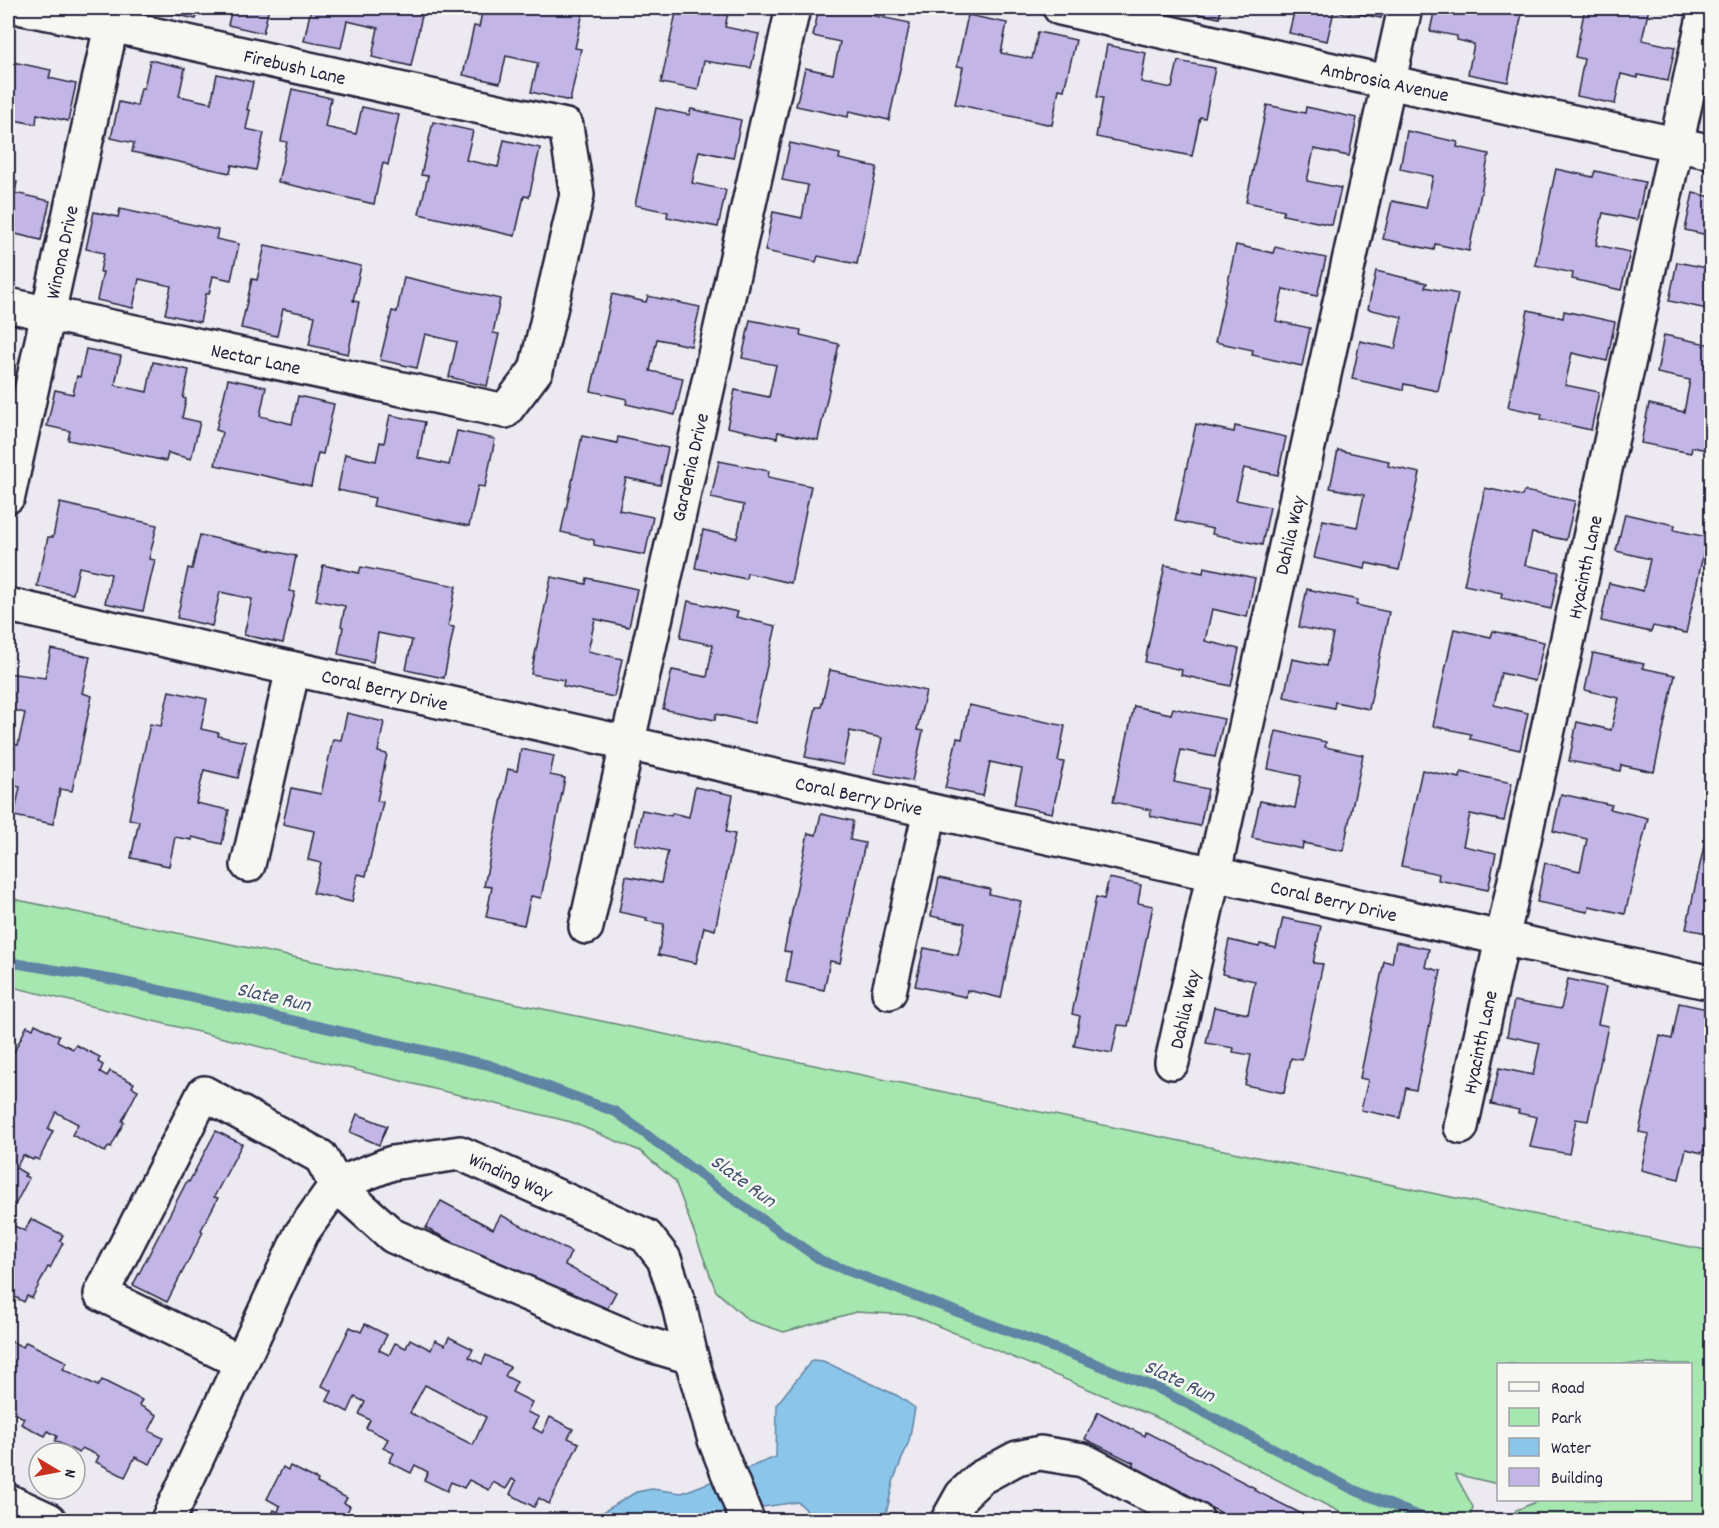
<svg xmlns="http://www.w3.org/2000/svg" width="1719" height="1528" font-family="Dekko,sans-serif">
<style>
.green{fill:#a6e6af;stroke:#648475;stroke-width:1.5}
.water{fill:#8bc5ea;stroke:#6184a4;stroke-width:1.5}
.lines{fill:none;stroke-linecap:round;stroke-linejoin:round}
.stream{stroke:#6184a4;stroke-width:10}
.building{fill:#c3b6e7;stroke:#22223b;stroke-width:1.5;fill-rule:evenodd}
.minor-casing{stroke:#22223b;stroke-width:38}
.minor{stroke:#f6f6f2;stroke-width:33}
.labels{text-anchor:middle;stroke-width:5;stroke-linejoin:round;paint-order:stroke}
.street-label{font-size:20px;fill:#22223b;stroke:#f6f6f2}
.water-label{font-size:21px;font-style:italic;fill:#425370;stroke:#f6f6f2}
</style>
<rect width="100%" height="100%" fill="#ece9f0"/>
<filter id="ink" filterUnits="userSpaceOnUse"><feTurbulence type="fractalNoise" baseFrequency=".0167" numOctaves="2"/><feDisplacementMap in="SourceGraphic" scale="12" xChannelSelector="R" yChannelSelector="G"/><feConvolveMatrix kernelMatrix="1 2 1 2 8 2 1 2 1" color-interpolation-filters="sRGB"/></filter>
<g filter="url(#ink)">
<polygon class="green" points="8,898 1711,1251 1711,1520 1510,1520 1516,1510 1541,1500 1690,1500 1690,1364 1498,1364 1498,1484 1455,1474 1473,1507 1469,1520 1355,1520 1162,1420 912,1315 856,1312 784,1332 748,1320 716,1291 675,1181 640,1151 571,1122 8,986"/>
<polygon class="water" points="812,1360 823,1361 898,1396 915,1408 909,1441 894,1479 886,1514 881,1520 817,1520 798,1502 691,1517 689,1520 590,1520 636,1492 652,1489 682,1493 776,1457 777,1404"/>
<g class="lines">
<polyline class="stream" points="8,962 115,980 489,1065 616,1112 715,1186 822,1261 1086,1360 1159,1389 1354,1490 1429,1520"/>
</g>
<g class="building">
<polygon points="161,8 199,8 196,19 160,11"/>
<polygon points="232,8 269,8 263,33 228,25"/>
<polygon points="311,8 417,8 416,13 422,15 411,66 372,57 378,28 347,21 341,48 304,41"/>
<polygon points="483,8 584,8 575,48 581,49 570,101 531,92 538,63 506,56 500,83 463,75 474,26 479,27"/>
<polygon points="677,8 729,8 725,27 759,34 751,68 704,61 698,90 661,83"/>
<polygon points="819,8 863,8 871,9 870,15 910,23 889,120 849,111 848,117 796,106 805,68 833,74 840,42 813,36"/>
<polygon points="1180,8 1221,8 1219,18 1180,10"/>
<polygon points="1295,8 1383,8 1381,18 1351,12 1350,15 1334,11 1327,41 1289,33"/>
<polygon points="1435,8 1523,8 1508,82 1468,74 1474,44 1457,40 1457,36 1430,31"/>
<polygon points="1585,8 1649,8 1642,40 1675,47 1668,81 1638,75 1638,78 1621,74 1615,104 1577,96 1584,59 1575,57"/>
<polygon points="1649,8 1685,8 1684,15"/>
<polygon points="968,15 1007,23 1001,53 1032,59 1038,32 1076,40 1064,90 1059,89 1052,125 955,104 963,67 957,66"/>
<polygon points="1107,45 1146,53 1141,82 1172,88 1178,61 1215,68 1205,118 1200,117 1192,156 1096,137 1103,98 1097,97"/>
<polygon points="150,60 185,68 179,96 211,103 217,74 253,82 247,110 250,110 246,129 264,133 256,170 232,165 230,173 132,152 134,143 111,138 119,102 137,106 141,88 144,88"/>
<polygon points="8,61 51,70 49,78 76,84 68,121 37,114 36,124 8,119"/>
<polygon points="292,89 331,98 325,127 356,134 362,107 399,115 388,165 383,163 374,204 278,182 287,142 281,141"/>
<polygon points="1267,105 1305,113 1306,107 1357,118 1349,156 1314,149 1307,181 1341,188 1332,225 1283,215 1284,210 1246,202"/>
<polygon points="656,108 689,115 691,109 741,120 733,158 699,151 692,183 726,190 718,227 667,217 668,212 635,205"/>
<polygon points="433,122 473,131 466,160 498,167 504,140 540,148 529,197 524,196 515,236 419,214 428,176 421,175"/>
<polygon points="1407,131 1458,142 1457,147 1489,154 1469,251 1435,244 1434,250 1383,239 1392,201 1426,208 1433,176 1400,169"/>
<polygon points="790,143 840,154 839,159 877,167 857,264 818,256 816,262 765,251 773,212 802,218 808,185 782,180"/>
<polygon points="1556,169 1593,177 1595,171 1645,182 1637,220 1603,213 1596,245 1630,252 1621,290 1572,279 1573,273 1535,265"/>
<polygon points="8,179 17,182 15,193 50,201 41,240 11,233 8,251"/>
<polygon points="1693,193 1712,197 1712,236 1685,230"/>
<polygon points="120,209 218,230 216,239 239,244 231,280 213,276 209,294 206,294 200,322 165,314 171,286 139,279 133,308 97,300 103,272 100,272 104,253 86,249 94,212 118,217"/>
<polygon points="265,245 361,266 353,301 359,302 348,354 309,345 315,316 283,309 277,336 241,328 252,279 257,280"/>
<polygon points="1236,245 1273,253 1275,247 1326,258 1317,296 1283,289 1276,321 1310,328 1302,366 1252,355 1253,350 1215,342"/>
<polygon points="1677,262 1712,269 1712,310 1669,301"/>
<polygon points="1376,271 1427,283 1425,287 1458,294 1438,391 1404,384 1403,390 1352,379 1360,341 1395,349 1402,317 1368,309"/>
<polygon points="404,277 500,299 493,333 499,334 487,386 449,377 457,342 425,334 417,368 380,360 392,311 397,312"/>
<polygon points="612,294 646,302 648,296 700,307 691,346 657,339 650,371 683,378 675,415 626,404 627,399 591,391"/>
<polygon points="1528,310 1563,318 1564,311 1615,322 1607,361 1572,353 1565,385 1599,392 1591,430 1541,419 1542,414 1508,407"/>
<polygon points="750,320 801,330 800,335 839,344 818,440 778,432 777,438 727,427 735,390 769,397 776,365 742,358"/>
<polygon points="1664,335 1712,345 1712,451 1692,447 1691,453 1641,443 1649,404 1684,412 1690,380 1657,373"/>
<polygon points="86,349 121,356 115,385 147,392 153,362 189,370 183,398 186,399 182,418 200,422 191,459 168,453 166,461 68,440 70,431 47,426 55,390 73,394 77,376 80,377"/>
<polygon points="228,379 266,387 260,416 292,424 298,396 334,404 323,454 318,453 311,486 215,465 222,432 216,430"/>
<polygon points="390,415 425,422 418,458 449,465 457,431 495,439 485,487 478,486 469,526 373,506 375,498 338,490 345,454 376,461 380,442 384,443"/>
<polygon points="1196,424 1234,432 1235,426 1286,437 1278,475 1244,468 1236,500 1270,507 1262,545 1212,534 1213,529 1175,521"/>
<polygon points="582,436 617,443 618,437 668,448 660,485 626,478 619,510 653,517 645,555 594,545 594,540 561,532"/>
<polygon points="1338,450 1389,461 1388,466 1420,473 1399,570 1366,563 1365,569 1314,558 1323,520 1357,527 1364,495 1330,488"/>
<polygon points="719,461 769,471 768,477 811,486 791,583 747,573 746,579 695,568 703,530 737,538 744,505 711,498"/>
<polygon points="1485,488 1522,496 1524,491 1575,501 1566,540 1532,533 1525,565 1559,572 1551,609 1501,598 1502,593 1464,585"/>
<polygon points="60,503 157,525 149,559 155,560 143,611 105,603 111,574 79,567 73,594 37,586 48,537 53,537"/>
<polygon points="1625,514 1675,525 1674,530 1707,537 1686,633 1653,626 1651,632 1601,621 1609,583 1643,591 1650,559 1616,551"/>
<polygon points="200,535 296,556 289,591 295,592 283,643 244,635 252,599 220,592 212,626 177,618 188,568 192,569"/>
<polygon points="323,565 359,573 361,567 456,586 448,626 454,627 444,678 406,670 412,640 378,633 373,662 338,654 343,627 341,626 345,606 316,600"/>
<polygon points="1165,565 1203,573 1204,567 1255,578 1247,617 1212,609 1205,641 1239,649 1231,686 1181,675 1182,670 1145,662"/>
<polygon points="551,577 586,584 587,578 637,589 629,627 595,619 588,651 622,659 614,697 563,686 564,680 531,674"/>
<polygon points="1307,589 1358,600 1356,605 1389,612 1369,709 1335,702 1334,708 1284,697 1292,659 1326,666 1333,634 1299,627"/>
<polygon points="688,601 738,612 736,617 776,626 754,723 716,714 715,720 663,709 672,670 707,677 713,645 680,638"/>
<polygon points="1454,629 1491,637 1493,631 1544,642 1535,681 1501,673 1494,705 1528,713 1520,750 1470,739 1471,734 1433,726"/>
<polygon points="51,649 90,657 82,693 92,696 72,791 60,789 53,824 14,816 20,787 8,784 8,743 18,745 25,713 8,709 8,673 45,678"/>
<polygon points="1593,653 1644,664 1642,668 1675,675 1654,772 1621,765 1620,771 1569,761 1577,722 1611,730 1619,698 1585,690"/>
<polygon points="830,670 926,691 917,730 923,731 912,781 874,773 882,738 850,731 843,765 805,757 816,707 821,707"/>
<polygon points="169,691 207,699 201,729 219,733 218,736 246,742 238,778 204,770 196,803 229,810 222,844 192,837 192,840 175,837 169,866 131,858 139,821 129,819 150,724 161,726"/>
<polygon points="969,705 1065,726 1058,761 1064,762 1052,813 1014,805 1022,769 990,762 983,796 945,788 957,738 962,739"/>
<polygon points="1134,706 1171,714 1173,708 1224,719 1215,757 1181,750 1174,782 1208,789 1200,826 1150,816 1151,810 1113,802"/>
<polygon points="347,713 384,722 378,752 387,754 377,801 383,802 366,876 358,874 352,902 313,893 321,863 308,860 314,831 283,824 291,788 321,794 333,739 341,740"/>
<polygon points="1276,731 1326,742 1325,747 1363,755 1343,851 1303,843 1302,849 1252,838 1260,801 1295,808 1301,776 1268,769"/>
<polygon points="521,749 554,756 550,775 565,778 541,898 531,896 524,925 486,917 492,887 484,886 508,769 517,771"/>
<polygon points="1422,770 1460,778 1461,772 1512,783 1504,821 1470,814 1463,846 1496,853 1488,890 1438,880 1439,874 1401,866"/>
<polygon points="695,787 733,795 726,832 735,834 715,930 704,927 696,963 658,955 664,924 646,921 647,918 619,912 626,876 661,883 668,851 635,844 642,810 671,816 672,813 689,817"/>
<polygon points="1561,794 1612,805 1610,809 1648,818 1625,914 1589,906 1588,912 1537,902 1545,863 1580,871 1587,839 1553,831"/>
<polygon points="821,814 853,821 850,840 865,843 840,963 830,961 824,990 786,982 791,952 784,951 808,833 816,835"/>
<polygon points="1707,832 1712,833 1712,934 1686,929"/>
<polygon points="939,878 990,889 989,894 1021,901 1001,998 967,990 966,997 915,986 924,948 958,955 965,923 931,916"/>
<polygon points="1109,878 1141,885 1138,903 1153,906 1128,1026 1118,1025 1112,1053 1074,1046 1080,1016 1072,1014 1096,897 1104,899"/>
<polygon points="1283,918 1321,926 1313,963 1323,964 1302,1060 1291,1058 1284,1093 1245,1085 1251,1055 1233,1052 1234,1048 1206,1043 1214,1007 1248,1014 1255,981 1222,974 1229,940 1259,947 1260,944 1276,948"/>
<polygon points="1396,942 1429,949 1425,967 1441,971 1416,1090 1406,1088 1400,1118 1361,1110 1368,1080 1360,1078 1384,961 1392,963"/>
<polygon points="1568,979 1606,987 1598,1024 1608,1026 1588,1121 1576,1119 1569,1154 1530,1147 1537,1117 1518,1113 1519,1110 1491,1104 1499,1068 1533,1075 1540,1043 1507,1036 1514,1001 1561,1009"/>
<polygon points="1679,1003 1712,1010 1712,1094 1707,1116 1712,1117 1712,1152 1703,1150 1702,1153 1686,1149 1679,1179 1641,1170 1649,1134 1639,1132 1660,1036 1672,1039"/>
<polygon points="35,1024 59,1036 57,1041 73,1049 76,1045 100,1057 98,1062 103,1065 100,1072 107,1076 110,1071 134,1083 132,1087 138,1090 122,1121 124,1122 111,1147 109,1146 105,1152 72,1135 78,1124 56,1112 48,1129 53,1131 39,1160 34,1158 33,1160 23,1155 16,1168 26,1174 24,1176 29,1178 15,1205 10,1203 8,1207 8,1051 13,1054 27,1026 33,1029"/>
<polygon points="357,1114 387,1126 379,1145 350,1132"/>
<polygon points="216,1131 242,1144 214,1197 218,1198 201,1230 203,1232 167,1302 133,1285 187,1181 189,1182"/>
<polygon points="441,1201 493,1229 501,1215 571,1252 565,1265 616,1292 601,1320 426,1228"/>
<polygon points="31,1219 63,1235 60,1241 63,1243 50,1268 48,1267 32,1298 27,1296 24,1302 8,1293 8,1223 25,1231"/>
<path d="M365,1324L387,1335L379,1350L389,1355L395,1343L406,1348L410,1339L431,1350L435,1340L445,1345L449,1337L473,1349L469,1357L482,1364L486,1355L510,1367L505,1376L517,1382L512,1392L532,1402L527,1412L539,1417L533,1428L542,1433L550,1417L573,1429L568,1438L579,1443L549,1504L539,1498L534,1507L510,1494L516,1481L512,1479L506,1489L493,1482L489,1490L469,1480L464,1488L451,1482L447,1491L424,1480L428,1472L415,1465L411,1473L389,1462L394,1453L383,1448L388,1439L366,1428L370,1420L359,1414L365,1402L355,1397L348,1412L327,1401L332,1391L322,1386L350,1327L361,1332ZM425,1385L486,1417L473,1445L410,1413Z"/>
<polygon points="8,1340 23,1347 26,1342 67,1362 63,1369 98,1386 102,1380 142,1400 139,1405 157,1415 149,1431 163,1438 150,1464 135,1457 125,1477 96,1462 99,1456 82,1448 79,1453 55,1441 57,1436 48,1431 45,1436 21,1424 24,1418 8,1410"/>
<polygon points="1098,1412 1145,1436 1146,1432 1255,1488 1254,1490 1304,1515 1303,1518 1309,1520 1235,1520 1131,1467 1134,1463 1085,1439"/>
<polygon points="290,1466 318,1480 317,1483 347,1498 344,1503 350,1506 343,1520 268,1520 274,1510 278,1512 280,1506 267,1499 283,1467 288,1470"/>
</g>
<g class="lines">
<defs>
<g id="minor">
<polyline points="1060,8 1337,71 1712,152"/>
<polyline points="8,305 505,411 536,370 577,195 566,126 111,25 23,8"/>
<polyline points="8,496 115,8"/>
<polyline points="8,605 1501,938 1712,983"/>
<polyline points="248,865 293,669"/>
<polyline points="586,927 793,8"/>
<polyline points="889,992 930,811"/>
<polyline points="1172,1062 1405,8"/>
<polyline points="1461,1127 1706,8"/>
<polyline points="241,1362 101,1294 204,1093 321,1157 336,1185 393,1236 637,1341 691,1357"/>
<polyline points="8,1501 49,1520"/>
<polyline points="168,1520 301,1234 336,1185 392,1163 460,1153 646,1236 664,1259 679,1305 691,1357 715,1440 747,1520"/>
<polyline points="948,1520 962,1495 980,1478 1017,1458 1040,1453 1083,1460 1197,1520"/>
</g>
</defs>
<use href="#minor" class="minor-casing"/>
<use href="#minor" class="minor"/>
</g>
</g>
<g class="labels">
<g class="street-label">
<text transform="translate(295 66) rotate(13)" y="7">Firebush Lane</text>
<text transform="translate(1385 81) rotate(12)" y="7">Ambrosia Avenue</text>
<text transform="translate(61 252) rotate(-78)" y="7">Winona Drive</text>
<text transform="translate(256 358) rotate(12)" y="7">Nectar Lane</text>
<text transform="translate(689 467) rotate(-77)" y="7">Gardenia Drive</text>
<text transform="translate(1289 535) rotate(-77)" y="7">Dahlia Way</text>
<text transform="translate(1584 567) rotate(-78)" y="7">Hyacinth Lane</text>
<text transform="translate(385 689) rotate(13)" y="7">Coral Berry Drive</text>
<text transform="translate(859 795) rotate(12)" y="7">Coral Berry Drive</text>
<text transform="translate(1334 900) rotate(13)" y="7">Coral Berry Drive</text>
<text transform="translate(1184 1009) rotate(-77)" y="7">Dahlia Way</text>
<text transform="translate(1479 1042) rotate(-78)" y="7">Hyacinth Lane</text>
<text transform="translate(511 1175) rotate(24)" y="7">Winding Way</text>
</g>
<g class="water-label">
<text transform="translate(274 996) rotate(13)" y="7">Slate Run</text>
<text transform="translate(744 1180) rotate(36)" y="7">Slate Run</text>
<text transform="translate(1180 1380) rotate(25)" y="7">Slate Run</text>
</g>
</g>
<rect width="1719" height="1528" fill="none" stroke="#f6f6f2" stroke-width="30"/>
<rect x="15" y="15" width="1689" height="1498" fill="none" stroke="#22223b" stroke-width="2" filter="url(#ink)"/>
<rect x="1497" y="1363" width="195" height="138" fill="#f6f6f2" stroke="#a1a1a9" stroke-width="1.5"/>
<rect x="1509" y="1382" width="30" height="9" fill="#f6f6f2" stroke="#a1a1a9" stroke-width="1.5"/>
<text x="1551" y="1393" font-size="18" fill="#22223b">Road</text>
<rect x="1509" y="1408" width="30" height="18" fill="#a6e6af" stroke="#a1a1a9" stroke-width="1.5"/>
<text x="1551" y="1423" font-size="18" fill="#22223b">Park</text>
<rect x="1509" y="1438" width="30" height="18" fill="#8bc5ea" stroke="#a1a1a9" stroke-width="1.5"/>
<text x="1551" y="1453" font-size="18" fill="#22223b">Water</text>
<rect x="1509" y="1468" width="30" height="18" fill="#c3b6e7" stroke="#a1a1a9" stroke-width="1.5"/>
<text x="1551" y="1483" font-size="18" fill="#22223b">Building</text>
<g transform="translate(57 1471) rotate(100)"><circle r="28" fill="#f6f6f2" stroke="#a1a1a9" stroke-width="1.5"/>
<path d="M0-4.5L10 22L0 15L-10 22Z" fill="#c8321e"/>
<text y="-9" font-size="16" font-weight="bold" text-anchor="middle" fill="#22223b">N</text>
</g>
</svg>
